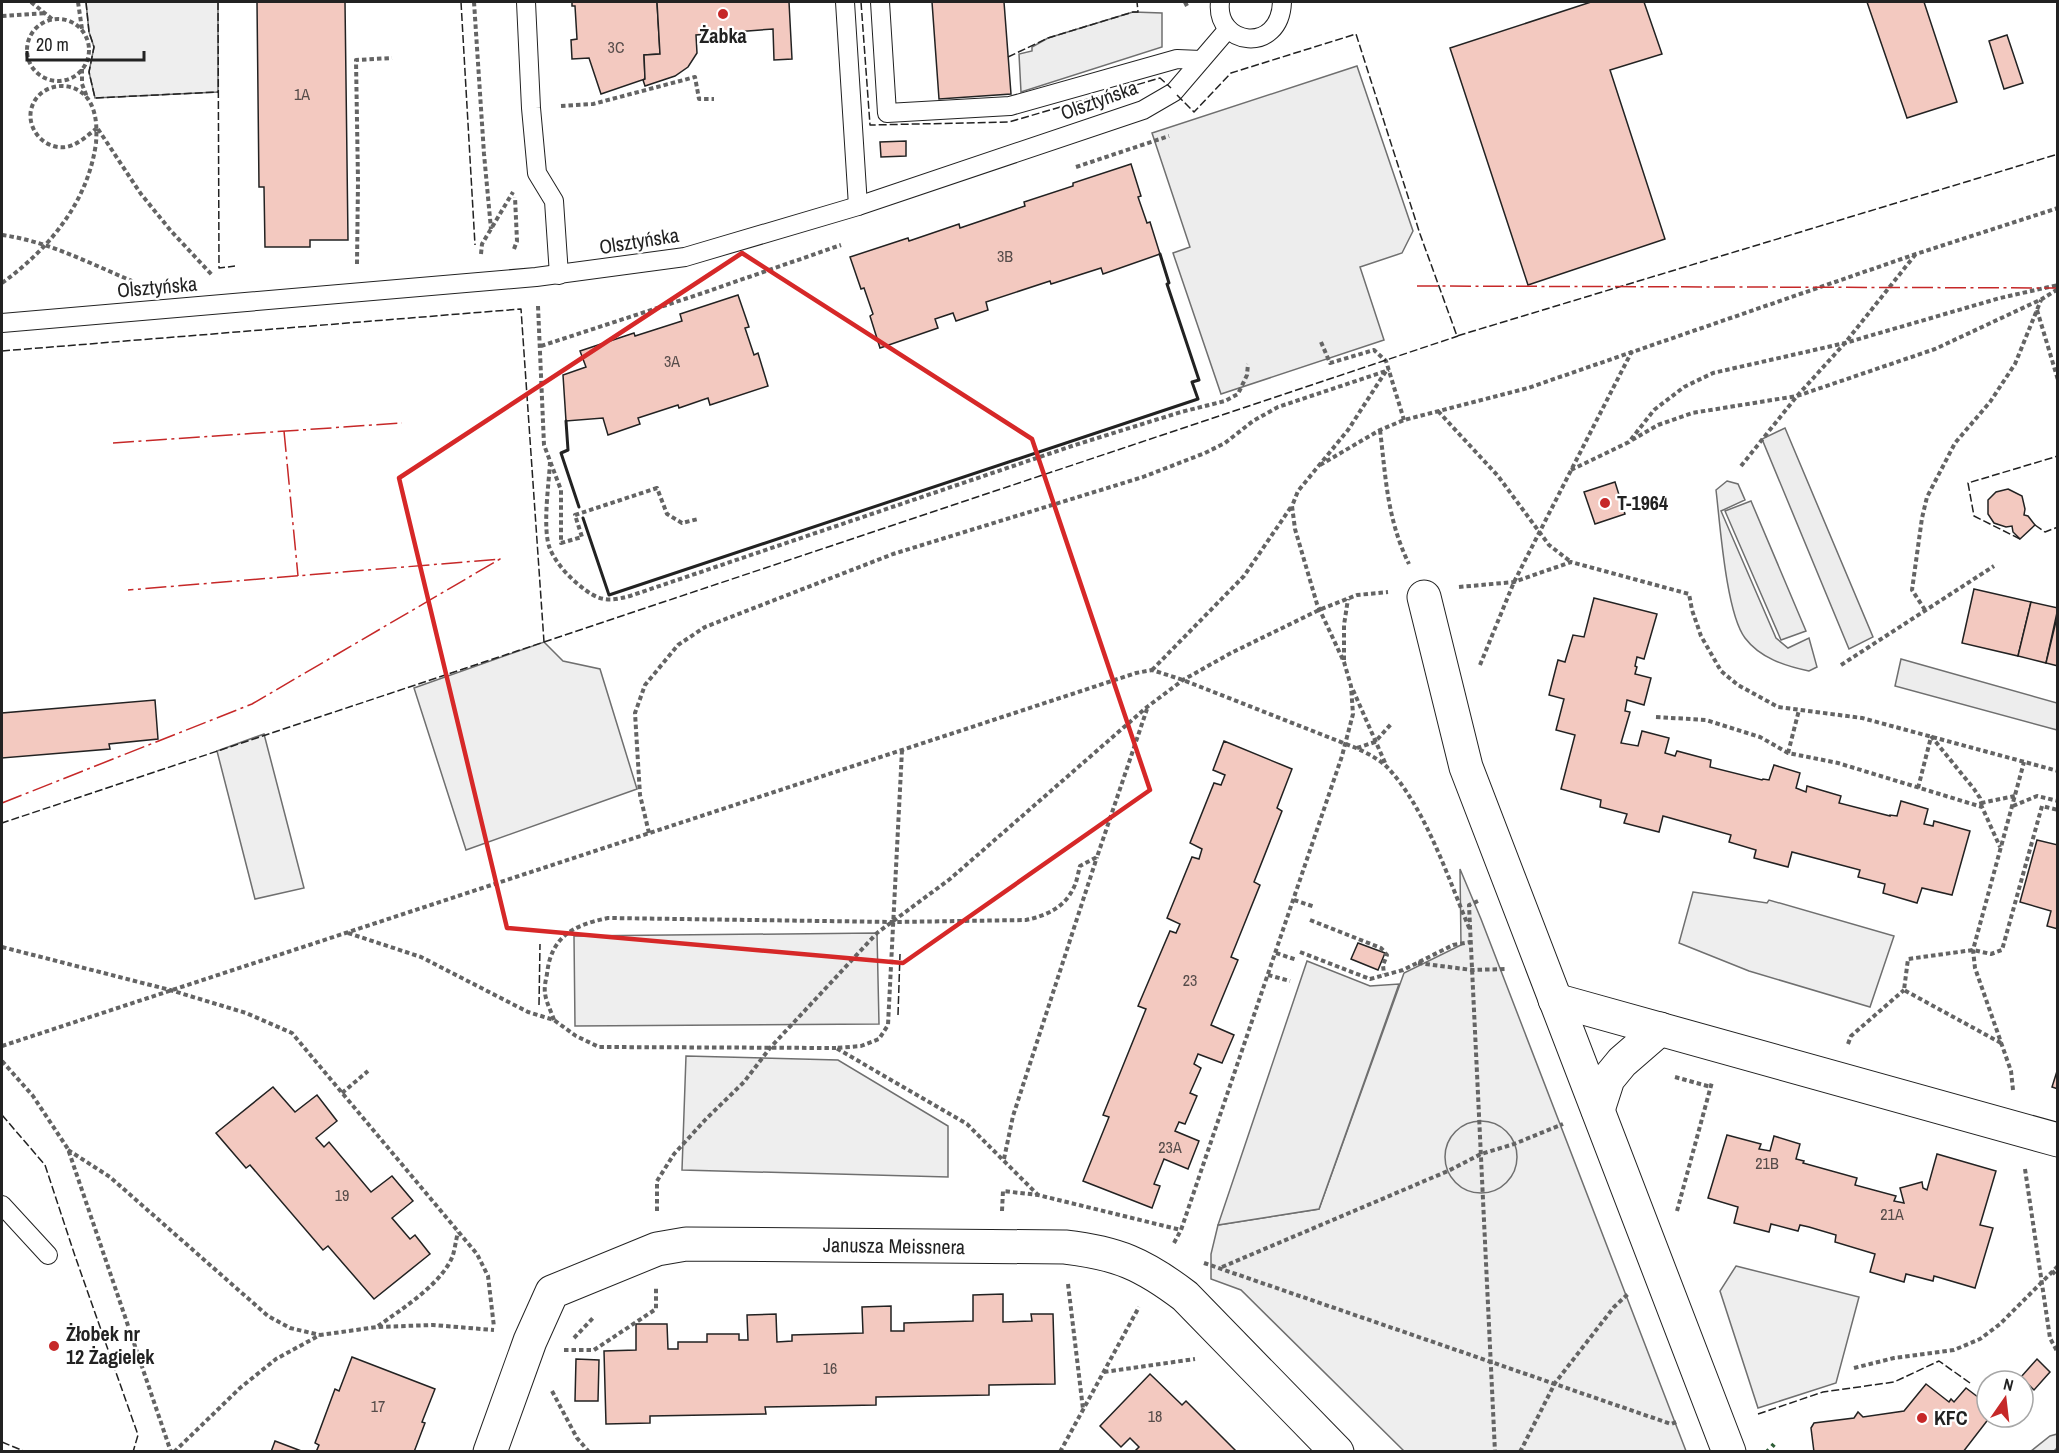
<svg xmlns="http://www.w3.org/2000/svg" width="2059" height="1453" font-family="'Archivo Narrow',sans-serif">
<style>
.green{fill:#eee;stroke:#6f6f6f;stroke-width:1.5}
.parking{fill:#ededed;stroke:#6f6f6f;stroke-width:1.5}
.building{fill:#f3c9c0;stroke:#222;stroke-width:1.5}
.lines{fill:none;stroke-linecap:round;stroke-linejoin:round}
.lane-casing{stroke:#222;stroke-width:20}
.street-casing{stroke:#222;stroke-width:35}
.path{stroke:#646464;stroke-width:4;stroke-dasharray:4.5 3;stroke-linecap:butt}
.lane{stroke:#fff;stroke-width:18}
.street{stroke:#fff;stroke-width:33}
.hedge{stroke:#2f5e38;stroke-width:4.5;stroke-dasharray:3 4.5;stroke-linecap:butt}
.fence{stroke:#222;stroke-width:1.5;stroke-dasharray:8 3;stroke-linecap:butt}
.wall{stroke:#222;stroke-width:3}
.power{stroke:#c62828;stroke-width:1.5;stroke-dasharray:21 4.5 3 4.5;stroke-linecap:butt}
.marked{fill:none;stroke:#d62828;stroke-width:4.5;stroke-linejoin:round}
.poi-dot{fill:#c62828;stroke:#fff;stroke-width:2}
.labels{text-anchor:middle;stroke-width:4.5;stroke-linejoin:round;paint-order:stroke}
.number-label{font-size:16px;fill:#564c4a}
.poi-label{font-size:20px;font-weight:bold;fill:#222;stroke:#fff;text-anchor:start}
.street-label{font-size:20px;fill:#222;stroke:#fff}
</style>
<rect width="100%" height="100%" fill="#fff"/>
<g class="green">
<polygon points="86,2 218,2 218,92 95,98 89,72 94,47 89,32"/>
<path d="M1727,481L1738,484L1745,500L1721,511L1776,638L1788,648L1809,638L1817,667L1809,671C1785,666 1760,658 1745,638C1726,613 1720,523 1716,490Z"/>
<polygon points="544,642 563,661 600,669 637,789 466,850 414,688"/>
<polygon points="264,734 304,888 255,899 217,751"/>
<polygon points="1460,869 1481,919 1686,1451 1404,1451 1241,1290 1211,1279 1211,1254 1218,1225 1319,1209 1404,973 1461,945"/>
<polygon points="1693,892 1767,903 1769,900 1894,936 1870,1007 1749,971 1679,943"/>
<polygon points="877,933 879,1024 575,1026 574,936"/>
<polygon points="686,1056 838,1060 948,1126 948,1177 682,1170"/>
<polygon points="1736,1266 1859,1297 1836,1383 1758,1408 1720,1291"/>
</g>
<g class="parking">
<polygon points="1133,12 1162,13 1162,47 1021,92 1019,54 1032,51 1032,47 1048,38"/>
<polygon points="1357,66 1413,231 1402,253 1360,267 1384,340 1221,394 1173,253 1190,247 1152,133"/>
<polygon points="1785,428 1873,637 1849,649 1762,439"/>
<polygon points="1751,501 1806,631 1781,640 1725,511"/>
<polygon points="1901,659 2057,703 2057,730 1895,686"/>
<polygon points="1307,961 1370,986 1399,984 1319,1209 1218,1225"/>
<circle cx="1481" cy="1157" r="36"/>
<polygon points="2057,1434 2057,1448 2054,1451 2031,1451 2050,1436"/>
</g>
<g class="building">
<polygon points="257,2 345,2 348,240 310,240 310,247 265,247 264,187 259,187"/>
<polygon points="572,2 657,2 660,54 644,55 645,79 601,94 589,58 572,59 571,40 577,39 575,6 572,6"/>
<polygon points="657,2 789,2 792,59 774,60 773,29 696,35 697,53 688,67 675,76 645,86 643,80 645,79 644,55 660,54"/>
<polygon points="932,2 1004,2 1011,94 939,99"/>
<polygon points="1591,2 1644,2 1662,54 1610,70 1665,239 1528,285 1450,48"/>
<polygon points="1867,2 1924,2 1957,102 1907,118"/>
<polygon points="2007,35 2023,83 2004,89 1989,41"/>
<polygon points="906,141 906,156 881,157 880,142"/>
<polygon points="1131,164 1141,196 1138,197 1147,223 1150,222 1160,254 1103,274 1101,268 1051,284 1050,281 986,302 988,310 956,321 953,313 935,319 938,328 880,348 870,316 873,314 864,288 861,289 850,257 908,238 909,241 959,224 960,228 1025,206 1024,202 1073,186 1073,183"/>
<polygon points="738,295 749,327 745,328 754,355 758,353 768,386 710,405 708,398 679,408 678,405 638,418 640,424 608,435 603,418 566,421 563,375 586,367 580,351 634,333 635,336 682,321 680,314"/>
<polygon points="1615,482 1625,514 1595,524 1584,492"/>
<polygon points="2008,489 2022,496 2025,509 2024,515 2028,516 2035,525 2020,539 2013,532 2012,526 2006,527 1994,523 1988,514 1988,500 1996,492"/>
<polygon points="1974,589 2031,602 2018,656 1962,643"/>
<polygon points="1594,598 1657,614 1644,659 1637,657 1635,666 1637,667 1635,674 1651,678 1644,705 1627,700 1625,711 1630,712 1621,743 1638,746 1642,731 1669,738 1665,753 1675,756 1677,751 1711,760 1710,767 1762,780 1763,779 1769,780 1774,765 1800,773 1796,788 1806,792 1807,786 1841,796 1839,803 1890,816 1890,815 1897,816 1901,801 1928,809 1924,824 1933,826 1934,821 1970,831 1952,895 1922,888 1917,903 1883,893 1885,884 1858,877 1860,870 1792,852 1788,867 1754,858 1756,850 1729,842 1731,835 1663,816 1659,832 1624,823 1627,814 1600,807 1601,800 1561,789 1575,735 1556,730 1564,699 1549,695 1558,660 1565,662 1573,635 1584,637"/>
<polygon points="2031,602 2058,608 2046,663 2018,656"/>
<polygon points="2058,613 2058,666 2046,663"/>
<polygon points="155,700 158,739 109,744 110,749 2,758 2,713"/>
<polygon points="1224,741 1292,769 1277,808 1282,811 1254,882 1260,885 1231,957 1238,960 1211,1025 1234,1035 1222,1063 1198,1054 1194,1064 1201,1068 1190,1093 1197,1096 1185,1124 1179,1122 1175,1131 1199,1141 1188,1169 1164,1159 1154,1184 1160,1186 1152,1208 1083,1181 1109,1117 1103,1115 1146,1009 1138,1006 1170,931 1176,933 1180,924 1167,918 1192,857 1199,859 1202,849 1190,843 1214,783 1221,785 1225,775 1213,770"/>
<polygon points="2037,840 2058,845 2058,929 2047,926 2051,911 2020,902"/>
<polygon points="1358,943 1385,953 1378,970 1351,959"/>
<polygon points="2058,1068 2058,1089 2052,1087"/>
<polygon points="273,1087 295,1112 317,1095 337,1121 316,1138 324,1147 329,1142 371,1192 392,1176 413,1201 392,1218 410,1239 415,1235 430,1254 374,1299 328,1246 323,1250 250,1165 246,1168 216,1133"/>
<polygon points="1727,1135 1761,1144 1759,1149 1770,1151 1774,1136 1800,1144 1796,1159 1804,1161 1803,1163 1857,1178 1855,1185 1896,1196 1894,1201 1904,1203 1900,1188 1922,1182 1923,1188 1927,1190 1937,1154 1996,1171 1980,1225 1993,1228 1975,1288 1934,1276 1933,1281 1906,1274 1904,1282 1870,1272 1875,1254 1835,1242 1836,1235 1809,1227 1800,1225 1798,1231 1771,1224 1769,1232 1734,1223 1738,1207 1708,1198"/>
<polygon points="1003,1294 1003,1322 1032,1321 1031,1314 1053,1314 1055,1384 989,1385 989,1395 876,1397 876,1405 765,1407 766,1414 650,1416 650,1423 606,1424 604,1351 636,1350 636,1324 667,1324 668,1349 678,1349 678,1342 707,1342 707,1334 739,1334 739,1340 748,1340 747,1315 776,1314 777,1342 792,1341 792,1335 863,1333 862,1307 891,1306 891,1331 904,1331 904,1323 973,1321 973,1295"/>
<polygon points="352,1357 435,1389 422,1422 425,1423 414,1452 316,1452 319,1445 315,1443 335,1389 339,1391"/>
<polygon points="576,1359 599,1360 598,1401 575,1401"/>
<polygon points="2037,1359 2050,1372 2034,1390 2021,1377"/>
<polygon points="1150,1374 1182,1405 1186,1401 1237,1452 1134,1452 1139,1447 1130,1438 1121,1447 1100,1426"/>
<polygon points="1926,1384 1949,1402 1951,1399 1954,1402 1966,1388 1987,1404 1987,1417 1990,1417 1963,1452 1814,1452 1811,1428 1814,1423 1854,1418 1858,1412 1863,1417 1904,1411"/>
<polygon points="275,1441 304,1452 271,1452"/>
</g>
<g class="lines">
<defs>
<g id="lane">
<polyline points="526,2 531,108 537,173 554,201 559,275"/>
<polyline points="845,2 858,206"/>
<polyline points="880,2 887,113 1010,106 1177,59 1201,60"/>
<path d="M1220,2C1215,46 1280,55 1282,2"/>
<polyline points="2,323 536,277 685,257 858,206 1143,110 1174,92 1228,29"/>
<polyline points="2,1205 48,1255"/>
</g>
<g id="street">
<polyline points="1424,597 1466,767 1729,1452"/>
<polyline points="1555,1000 2058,1140"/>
<polyline points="1598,1110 1608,1079 1622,1062 1660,1029"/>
<path d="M490,1452L530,1341L552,1292L657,1249L686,1244L1065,1247C1117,1253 1143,1264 1185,1296L1337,1452"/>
</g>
</defs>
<use href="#lane" class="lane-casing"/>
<use href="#street" class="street-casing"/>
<g class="path">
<polyline points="31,2 52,19"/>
<polyline points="78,2 82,29"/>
<polyline points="474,2 484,154 491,229"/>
<polyline points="1185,2 1187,6"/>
<polyline points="2,16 46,13"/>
<circle cx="58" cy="50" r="31"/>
<polyline points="82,69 82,84 87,97"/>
<polyline points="561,106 593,104 695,77 699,99 714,99"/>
<polyline points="98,129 141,194 171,231 213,276"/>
<polyline points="1076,167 1169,136"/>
<path d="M2,235C47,241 89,263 132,281"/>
<polyline points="514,249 517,241 515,197"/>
<polyline points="481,254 482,244 513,192"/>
<polyline points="357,264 358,181 356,60 392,58"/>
<path d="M2,283C49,249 88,202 96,143C97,129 97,112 88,99C73,78 37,83 31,110C27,130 45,150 66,147C78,145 88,135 97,128"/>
<polyline points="538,306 544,445 561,490 561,543 582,537 575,515 657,488 667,514 682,523 698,519"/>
<polyline points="2037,310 2058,380"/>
<polyline points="1321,342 1330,363 1374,350 1386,361 1404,420"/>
<polyline points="541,346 697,295 841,245"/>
<polyline points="1438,411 1498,476 1549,545 1571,562"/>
<path d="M1380,430C1386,479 1387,519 1409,564"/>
<polyline points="1632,440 1658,425 1692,413 1797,396 1935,349 2042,299 2058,289"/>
<path d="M550,462C549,484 542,529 550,549C556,563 568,576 579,585C598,601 607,602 630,596L1075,445L1181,412L1225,401L1238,394L1247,375L1248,364"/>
<polyline points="1320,465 1380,430 1404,420 1528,388 1916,254 2058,208"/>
<polyline points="1741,466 1797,396 1845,343 1915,255"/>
<polyline points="1571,470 1629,442 1654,410 1684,387 1713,373 1845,343 2000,298 2058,285"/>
<polyline points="1459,587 1514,582 1571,562 1689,594 1692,610 1701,636 1721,671 1738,685 1778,707 1862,718 2058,771"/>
<polyline points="1925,610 1912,590 1922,518 1927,497 1955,443 1990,402 2015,364 2041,300"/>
<polyline points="1344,660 1344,625 1348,599"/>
<polyline points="1480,665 1514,582 1632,351"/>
<polyline points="1841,665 1994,566"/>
<polyline points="1152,670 1244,576 1291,507"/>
<polyline points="1353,690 1386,765"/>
<polyline points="1656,717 1706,720 1760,737 1788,753 1838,763 1982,807 2000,847"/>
<polyline points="1931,736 1974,789 1980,798 1982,807"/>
<polyline points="1357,748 1375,742 1392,723"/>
<polyline points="902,750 888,1025 879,1039 861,1046 836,1048 967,1124 1038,1195"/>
<polyline points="1788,753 1799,710"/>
<polyline points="1918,788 1931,737"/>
<polyline points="1981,803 2015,796"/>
<polyline points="2013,806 2037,796 2058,801"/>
<polyline points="649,833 640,795 635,713 645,685 678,645 705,627 893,554 1143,477 1205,453 1225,443 1253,421 1278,407 1389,370"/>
<polyline points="1294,900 1315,907"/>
<polyline points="1478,901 1469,905 1495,1452"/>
<polyline points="1310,920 1381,948 1387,955 1383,965 1384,974"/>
<polyline points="348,933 421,957 528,1012 554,1020 576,1036 599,1047 836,1048"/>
<polyline points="2,947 170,990 246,1013 292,1033 477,1254 488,1276 494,1327"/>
<polyline points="1300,952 1370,979 1403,970 1453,945 1471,942"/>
<polyline points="1276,953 1297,960"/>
<polyline points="1418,963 1472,970 1506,969"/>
<polyline points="1268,975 1290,981"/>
<path d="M554,1020C551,1011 546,1002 545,993C544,987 546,979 547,974C551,936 574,925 608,918L894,922L1026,920C1045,916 1064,908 1073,889C1077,882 1078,873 1080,866L1097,857L1147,709"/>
<polyline points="2001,1043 1904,990 1908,959 1973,950 1991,954 2002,950 2042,806 2058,810"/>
<polyline points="1848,1044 1851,1036 1904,990"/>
<path d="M2,1046L1136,673L1152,670L1183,680L1356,748C1367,753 1379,759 1388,768C1426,809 1448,878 1470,930"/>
<polyline points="2,1061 33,1096 68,1149 171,1452"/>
<polyline points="1675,1077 1711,1087"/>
<polyline points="2013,1090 2011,1071 1975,968 1973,950 2024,762"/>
<polyline points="342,1093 368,1071"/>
<polyline points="68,1150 110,1177 268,1316 290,1328 320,1335"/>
<polyline points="1004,1159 1013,1116 1097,857"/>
<polyline points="2025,1169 2050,1338 2058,1353"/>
<polyline points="657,1211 657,1181 674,1154 706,1119 744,1082 770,1048 877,933 950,879 1147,707 1183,680 1231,653 1319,610 1357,595 1388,592"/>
<polyline points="1002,1211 1003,1191 1038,1195 1181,1230"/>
<polyline points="1677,1211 1712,1082"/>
<polyline points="1174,1243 1181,1230 1342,756 1353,714 1351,686 1344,662 1317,604 1295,529 1292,506 1298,491 1348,430 1386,371"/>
<polyline points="1204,1263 1671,1424 1679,1421"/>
<polyline points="1222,1267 1448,1171 1481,1154 1514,1144 1563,1124"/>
<polyline points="2052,1271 2058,1277"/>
<polyline points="1068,1284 1083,1409"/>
<path d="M378,1326C402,1309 443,1283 453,1255C455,1248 456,1240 458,1232"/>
<polyline points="574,1338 594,1317"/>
<polyline points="564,1350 594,1350 656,1309 656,1288"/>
<polyline points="1854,1368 1894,1358 1954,1350 1980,1339 2000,1324 2058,1266"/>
<polyline points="1104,1372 1195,1359"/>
<polyline points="552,1391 577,1438 589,1452"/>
<polyline points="174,1452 240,1388 276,1359 320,1335 377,1327 433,1325 494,1330"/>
<polyline points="1060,1452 1139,1307"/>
<polyline points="1520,1452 1555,1383 1614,1307 1628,1294"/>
</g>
<use href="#lane" class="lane"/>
<use href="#street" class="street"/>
<polyline class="hedge" points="1767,1452 1776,1442"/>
<g class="fence">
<polyline points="86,2 89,32 94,47 89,72 95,98 218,92"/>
<polyline points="218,2 219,268 235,266"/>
<polyline points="461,2 475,245"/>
<polyline points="861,2 870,125 1009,122 1160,78 1171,88"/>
<polyline points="1008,57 1048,38 1133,12 1138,12 1137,2"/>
<polyline points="1177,95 1194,112 1231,73 1356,34 1420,234 1457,336 2058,154"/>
<polyline points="2,351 521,309 544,642 2,823"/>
<polyline points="2035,525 2045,532 2058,527"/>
<polyline points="2020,539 1974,516 1968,483 2058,456"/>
<polyline points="544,642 1458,336"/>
<polyline points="539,1005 540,944"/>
<polyline points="898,1015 900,954"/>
<polyline points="2,1115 45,1165 75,1256 138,1435 133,1452"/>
<polyline points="1758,1414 1823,1392 1894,1382 1939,1361 1970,1383"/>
<polyline points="2,1442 26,1452"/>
</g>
<g class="wall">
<polyline points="566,421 568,450 561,453 579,507"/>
<polyline points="583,518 609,595 1198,399 1192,382 1199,380 1167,284 1169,283 1160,254"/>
</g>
<g class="power">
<polyline points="1417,286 2058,288"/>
<polyline points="284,431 298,576"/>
<polyline points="113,443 402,423"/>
<polyline points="2,803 252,704 500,559 128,590"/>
</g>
</g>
<path class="marked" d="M742,253L1032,439L1150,790L903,963L507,928L399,478Z"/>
<g class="poi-dot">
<circle cx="723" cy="14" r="6"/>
<circle cx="1605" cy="503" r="6"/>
<circle cx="54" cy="1346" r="6"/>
<circle cx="1922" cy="1418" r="6"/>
</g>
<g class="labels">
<g class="number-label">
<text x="616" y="53">3C</text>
<text x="302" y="100">1A</text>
<text x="1005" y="262">3B</text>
<text x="672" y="367">3A</text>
<text x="1190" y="986">23</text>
<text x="1170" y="1153">23A</text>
<text x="1767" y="1169">21B</text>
<text x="342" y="1201">19</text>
<text x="1892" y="1220">21A</text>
<text x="830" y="1374">16</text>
<text x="378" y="1412">17</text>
<text x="1155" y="1422">18</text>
</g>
<g class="poi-label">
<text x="723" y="43" text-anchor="middle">Żabka</text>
<text x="1617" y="510">T-1964</text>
<text x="66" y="1341">Żłobek nr<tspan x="66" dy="23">12 Żagielek</tspan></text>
<text x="1934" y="1425">KFC</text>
</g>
<g class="street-label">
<text transform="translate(1099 100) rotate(-20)" y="7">Olsztyńska</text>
<text transform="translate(639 241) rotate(-9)" y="7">Olsztyńska</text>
<text transform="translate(157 287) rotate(-5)" y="7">Olsztyńska</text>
<text transform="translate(894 1246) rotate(1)" y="7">Janusza Meissnera</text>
</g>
</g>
<rect width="2059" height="1453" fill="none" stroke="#222222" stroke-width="6"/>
<g transform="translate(2005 1399) rotate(14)"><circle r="28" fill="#ffffff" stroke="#a7a7a7" stroke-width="1.5"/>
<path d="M0-4.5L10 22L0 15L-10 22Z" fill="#c62828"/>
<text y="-9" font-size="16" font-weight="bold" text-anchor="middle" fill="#222222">N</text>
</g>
<path d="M27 51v9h117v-9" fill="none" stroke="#222222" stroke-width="3"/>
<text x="36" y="51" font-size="18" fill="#222222" stroke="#ffffff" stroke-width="4.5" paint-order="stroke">20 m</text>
</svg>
